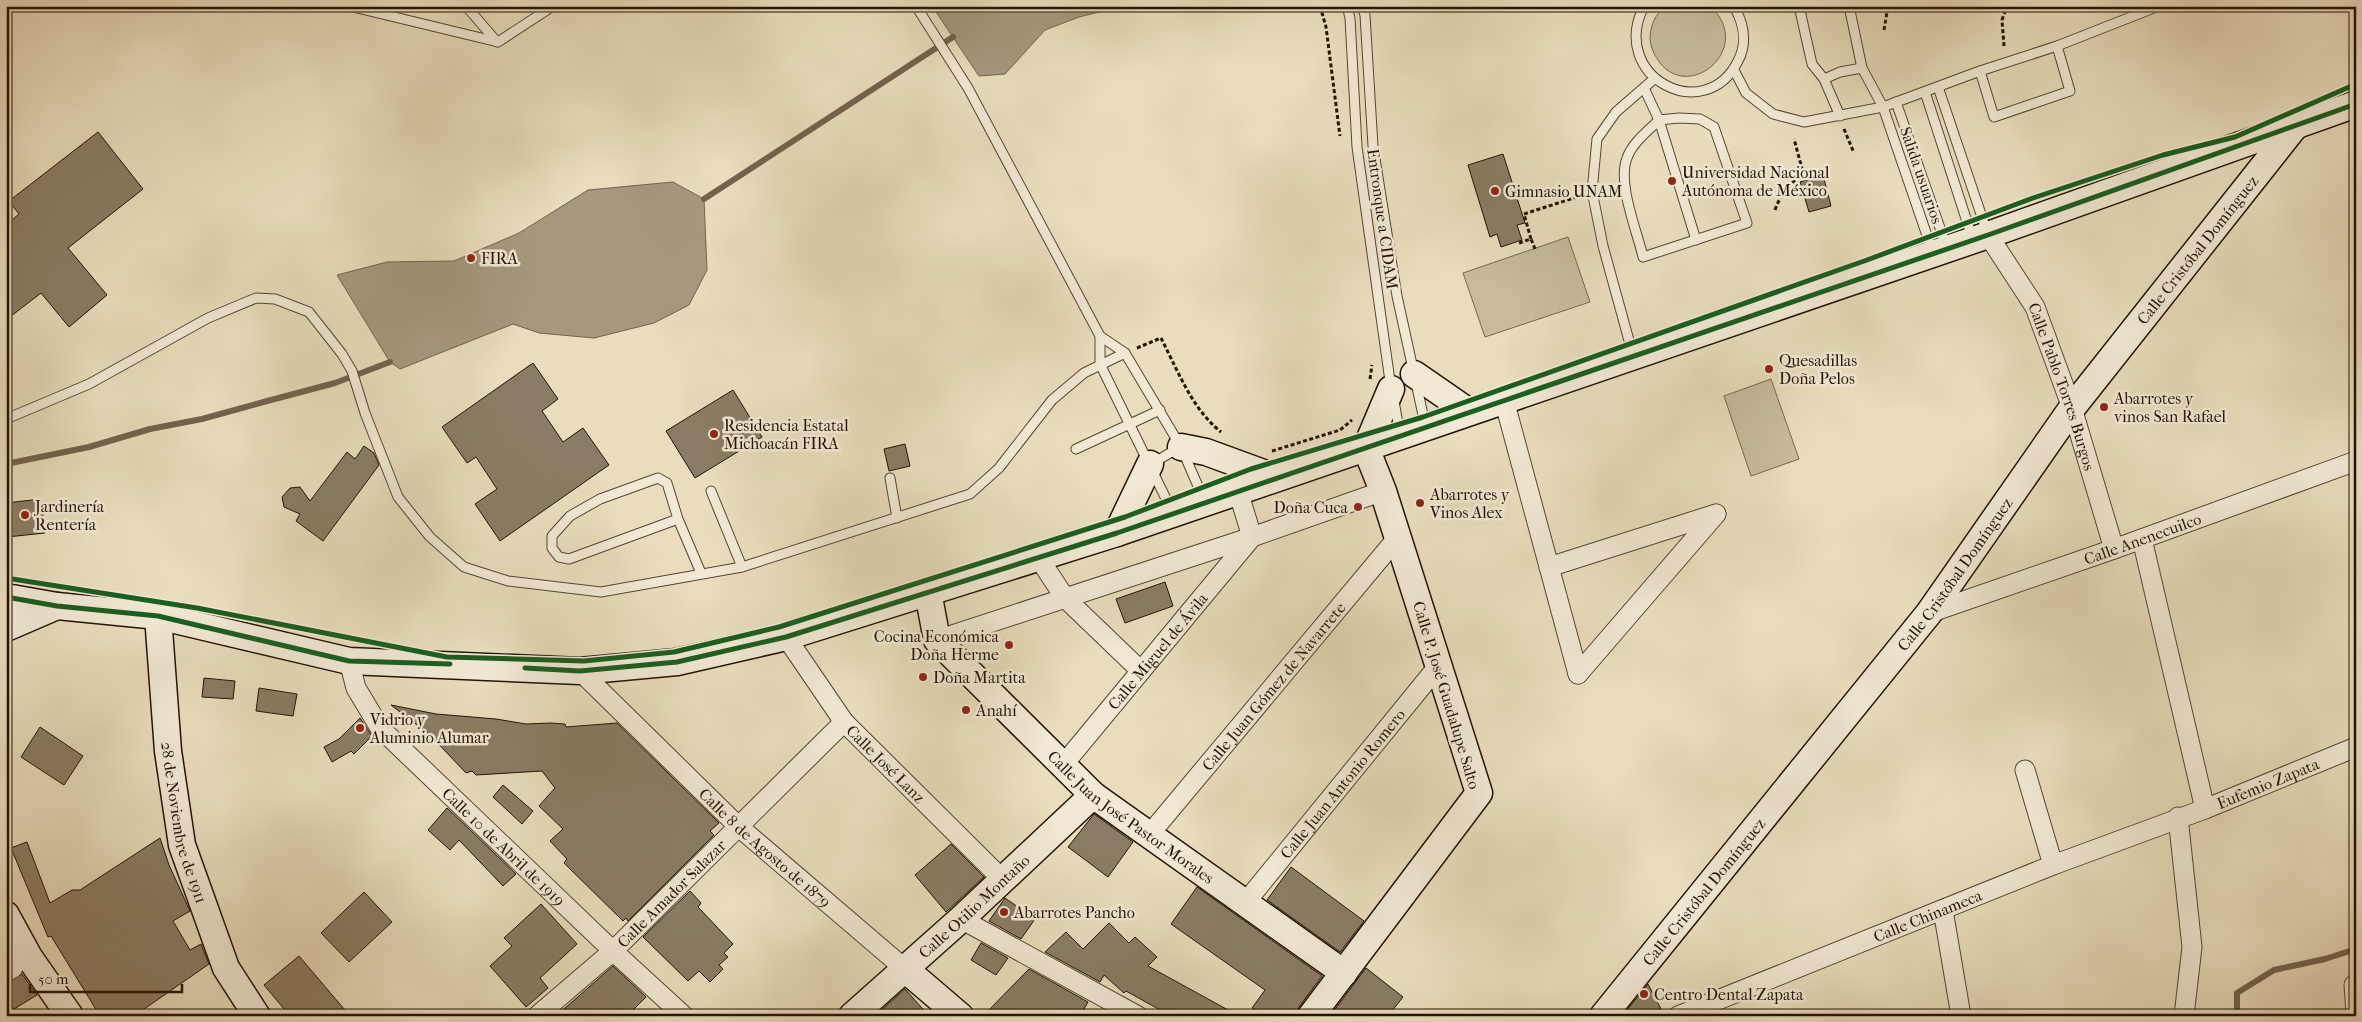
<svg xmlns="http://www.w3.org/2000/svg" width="2362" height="1022" font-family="'IM FELL French Canon',serif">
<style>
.green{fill:#c7bb9d;stroke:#756750}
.water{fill:#a6987e;stroke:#72634d}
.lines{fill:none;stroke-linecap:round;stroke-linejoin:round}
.stream{stroke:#72634d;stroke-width:6}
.building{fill:#8a7c64;stroke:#231303}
.lane-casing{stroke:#544632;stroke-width:11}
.street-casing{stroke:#544632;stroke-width:21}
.secondary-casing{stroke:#231303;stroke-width:29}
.path{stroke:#231303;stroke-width:3;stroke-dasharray:4 2.5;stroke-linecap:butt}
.lane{stroke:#f1e9d4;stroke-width:9}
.street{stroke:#f1e9d4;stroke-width:19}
.secondary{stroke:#f1e9d4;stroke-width:26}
.cycleway-casing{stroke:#f1e9d4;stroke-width:8}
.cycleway{stroke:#1b5e20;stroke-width:5}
.poi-dot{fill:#8f2418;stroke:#f1e9d4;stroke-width:2}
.labels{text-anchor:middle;stroke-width:5;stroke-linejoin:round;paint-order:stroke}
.poi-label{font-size:16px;fill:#231303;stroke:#f1e9d4;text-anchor:start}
.street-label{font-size:16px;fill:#231303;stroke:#f1e9d4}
</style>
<rect width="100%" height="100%" fill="#e9ddbd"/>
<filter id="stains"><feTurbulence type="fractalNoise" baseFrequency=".004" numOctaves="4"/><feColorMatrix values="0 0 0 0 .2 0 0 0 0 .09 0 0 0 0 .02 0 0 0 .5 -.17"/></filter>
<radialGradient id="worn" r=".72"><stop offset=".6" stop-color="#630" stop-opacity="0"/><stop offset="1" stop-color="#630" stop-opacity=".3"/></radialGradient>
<g class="green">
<path d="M1666,6H1710C1755,47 1691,102 1660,63C1655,56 1651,49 1650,39C1650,26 1655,14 1666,6Z"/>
<polygon points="1568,237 1590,302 1485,337 1463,273"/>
<polygon points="1771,379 1799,459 1751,476 1724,396"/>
</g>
<g class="water">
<polygon points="932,6 1123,6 1079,17 1045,30 1005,74 979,76"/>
<polygon points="673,182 704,199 707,270 689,305 654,323 594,338 539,333 513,324 400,369 390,362 337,275 387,262 454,261 519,233 588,190"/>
</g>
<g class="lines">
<g class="stream">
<polyline points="704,199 953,37"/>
<polyline points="6,464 89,447 150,429 202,419 271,400 335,383 390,362"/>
<polyline points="2237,1016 2237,993 2274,970 2325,959 2356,949"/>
</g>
</g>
<g class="building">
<polygon points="98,132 143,189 68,248 107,295 69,327 41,293 6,320 6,225 19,214 9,201"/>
<polygon points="1503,154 1525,223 1517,225 1522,240 1501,247 1497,234 1490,237 1468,165"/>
<polygon points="1823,175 1831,206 1809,212 1800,182"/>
<polygon points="533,363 558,399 542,411 563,442 583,428 609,465 500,541 475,504 497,489 476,457 467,463 442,427"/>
<polygon points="733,390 762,437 695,478 666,431"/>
<polygon points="905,444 910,466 889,471 884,449"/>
<polygon points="364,446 374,453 379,465 323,541 296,521 300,514 284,507 282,497 290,488 300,487 310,501 347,452 355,459"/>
<polygon points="41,499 45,533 7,537 6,503"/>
<polygon points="1165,582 1173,606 1125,623 1116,599"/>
<polygon points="204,678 235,681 233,699 202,697"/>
<polygon points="259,688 297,694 293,716 256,711"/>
<polygon points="391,705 436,714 496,719 526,724 551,723 565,724 566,727 617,723 719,823 710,831 714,835 628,921 626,918 623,921 564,863 567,859 550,841 563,829 539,806 555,788 542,771 476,775 472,771 466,773 430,735"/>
<polygon points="360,718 372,736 354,754 351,751 332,762 324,747 339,739"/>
<polygon points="40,727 83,756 64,785 21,757"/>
<polygon points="503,785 533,811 522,824 493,797"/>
<polygon points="447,808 516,874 503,886 459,840 450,850 428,830"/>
<polygon points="1094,814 1133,842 1108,877 1068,847"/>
<polygon points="160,838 169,865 190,911 173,921 190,950 201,944 209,964 134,1016 100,1016 51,936 48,937 11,848 27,842 50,903 72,890 80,890"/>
<polygon points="951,844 984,877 946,912 915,875"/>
<polygon points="1291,867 1364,921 1340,952 1267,900"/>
<polygon points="1197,887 1322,976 1299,1007 1296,1016 1263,1016 1252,1008 1265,990 1171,924"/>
<polygon points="690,891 701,903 698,907 733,944 724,953 728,957 719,965 723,969 710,982 699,971 688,981 643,937"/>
<polygon points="364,892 392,922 349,962 321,933"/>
<polygon points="1005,898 1035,919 1021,939 989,921"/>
<polygon points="541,904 577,944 540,978 548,988 526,1007 490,966 512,946 504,938"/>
<polygon points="1109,923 1129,943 1135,937 1157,957 1148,966 1239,1016 1171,1016 1126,991 1124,993 1104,975 1100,982 1045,952 1066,932 1083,949"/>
<polygon points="981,943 1008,958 996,975 971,960"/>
<polygon points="299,956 350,1016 290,1016 264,985"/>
<polygon points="613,966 646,997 627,1016 556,1016"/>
<polygon points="1366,968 1403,997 1388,1016 1330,1016"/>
<polygon points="1029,969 1088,1002 1080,1016 983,1016"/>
<polygon points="22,974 37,995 14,1009 6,996 6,983"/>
<polygon points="1648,984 1661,1009 1644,1016 1622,1016"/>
<polygon points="905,989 929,1016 875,1016"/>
</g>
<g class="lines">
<defs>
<g id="lane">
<polyline points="349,6 498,42 553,6"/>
<polyline points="466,6 497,42"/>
<polyline points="916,6 968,88 1100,336 1125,353 1181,447 1204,500"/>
<polyline points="1347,6 1350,18 1357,147 1391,388"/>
<polyline points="1362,6 1365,15 1373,146 1397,296 1425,424"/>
<path d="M1644,6C1608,77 1705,127 1738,61C1748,42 1744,24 1734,6"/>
<polyline points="1799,6 1812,64 1824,79 1840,116"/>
<polyline points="1849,6 1862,68 1883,107 1933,253"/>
<polyline points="1734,70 1746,93 1773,114 1804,122 1883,107 1980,71 2057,46 2159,6"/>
<polyline points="1980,71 1994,117 2070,91 2057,46"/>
<polyline points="1824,79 1840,72 1862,68"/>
<polyline points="1938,87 1987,232"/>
<polyline points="1644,88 1659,120 1696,240"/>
<polyline points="1925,92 1972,237"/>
<polyline points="1896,102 1947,248"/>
<path d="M1679,118L1700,119L1714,127L1747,223L1643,257C1637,231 1617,183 1627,158C1632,143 1648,131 1659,120Z"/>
<polyline points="1100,336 1100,364 1172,511"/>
<polyline points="1633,355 1603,246 1592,191 1597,139 1616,112 1654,79"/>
<polyline points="1394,401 1400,435"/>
<polyline points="6,419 89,384 208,318 256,298 275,299 309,312 342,354 352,371 365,413 398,497 430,537 464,567 508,581 601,592 742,567 970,494 999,468 1052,400 1084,373 1125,353"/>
<polyline points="1076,449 1160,410"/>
<polyline points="1153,463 1180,447"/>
<polyline points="890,478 897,518"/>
<polyline points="711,491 742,567"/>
<polyline points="678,519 569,559 559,557 552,548 552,536 570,516 600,499 658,478 667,483 678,519 701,573"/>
</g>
<g id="street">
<path id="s1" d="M1988,235L2035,307L2072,408L2114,549"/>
<polyline points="1504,400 1578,674"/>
<polyline points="2142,539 2205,809"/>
<polyline points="1038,557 1065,598 1141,671"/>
<polyline points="1549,567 1716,514"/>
<path id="s2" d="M1929,613L2114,549L2356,461"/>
<path id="s3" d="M786,637L844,722L1002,879"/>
<polyline points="937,640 1252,537 1383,491"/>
<path id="s4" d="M349,661L356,688L380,728L613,951L684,1016"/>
<path id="s5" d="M580,671L739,827L905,969"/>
<polyline points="1578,674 1716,514"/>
<path id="s6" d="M1063,765L1252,537L1238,491"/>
<polyline points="2025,770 2053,865"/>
<polyline points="2178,817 2192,947 2184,1016"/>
<path id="s7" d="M1149,835L1398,537"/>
<path id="s8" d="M1245,903L1439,665"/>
<polyline points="1943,910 1961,1016"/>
<polyline points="961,919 1138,1016"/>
<polyline points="6,956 13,968 6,972"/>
<polyline points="2354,985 2356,1013"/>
<path id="s9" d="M537,1016L613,951L844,722"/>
<path id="s10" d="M1678,1016L2053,865L2205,809L2356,747"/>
</g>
<g id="secondary">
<polyline points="1414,374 1469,412"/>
<polyline points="1181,447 1206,452 1277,478"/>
<polyline points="1117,533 1150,464"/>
<path id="s11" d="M928,592L937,640L1093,795L1344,973"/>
<polyline points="6,597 57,606 158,616 349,661 580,671 677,662 786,637 1117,533 1988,235 2356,104"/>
<path id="s12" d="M158,616L168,751L182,845L226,968L257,1016"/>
<polyline points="6,628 57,606"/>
<polyline points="6,915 29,957 70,1016"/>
<polyline points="905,969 960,1016"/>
<path id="s13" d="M852,1016L961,919L1093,795"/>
<polyline points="1311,1016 1479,793 1383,491 1366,448 1391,389"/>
<path id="s14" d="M1603,1016L1929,613L2072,408L2296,125"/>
</g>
</defs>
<use href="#lane" class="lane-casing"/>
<use href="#street" class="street-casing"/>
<use href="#secondary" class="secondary-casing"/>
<g class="path">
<polyline points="1320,6 1326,27 1340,136"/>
<polyline points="1884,30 1888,6"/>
<polyline points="2004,46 2002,20 2007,6"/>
<polyline points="1844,129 1854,153"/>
<path d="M1775,210C1781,194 1788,182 1804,176L1794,139"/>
<polyline points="1531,239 1524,214 1580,196"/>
<polyline points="1519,243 1531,239 1535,249"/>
<path d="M1137,348L1161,338C1178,371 1192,409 1221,432"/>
<polyline points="1370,379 1372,365"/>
<polyline points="1272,451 1340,430 1352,420"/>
</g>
<use href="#lane" class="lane"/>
<use href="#street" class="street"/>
<use href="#secondary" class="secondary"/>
<defs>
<g id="cycleway">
<polyline points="6,578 197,608 447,657 584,661 674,652 779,627 1125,517 1251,469 1423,417 1867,260 2033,198 2163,155 2235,137 2356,84"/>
<polyline points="6,597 57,606 158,616 349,661 450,664"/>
<polyline points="525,668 580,671 677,662 786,637 1117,533 1988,235 2356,104"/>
</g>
</defs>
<use href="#cycleway" class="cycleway-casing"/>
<use href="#cycleway" class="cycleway"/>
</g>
<g class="poi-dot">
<circle cx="1672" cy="181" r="5"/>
<circle cx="1495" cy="191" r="5"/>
<circle cx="471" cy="258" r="5"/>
<circle cx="1769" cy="369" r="5"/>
<circle cx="2104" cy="407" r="5"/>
<circle cx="714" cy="434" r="5"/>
<circle cx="1420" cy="503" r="5"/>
<circle cx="1358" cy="507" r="5"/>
<circle cx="25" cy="515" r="5"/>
<circle cx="1009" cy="645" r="5"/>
<circle cx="923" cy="677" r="5"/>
<circle cx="966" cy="710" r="5"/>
<circle cx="360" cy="728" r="5"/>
<circle cx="1004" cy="912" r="5"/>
<circle cx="1644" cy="994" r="5"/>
</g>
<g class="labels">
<g class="poi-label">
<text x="1682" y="178">Universidad Nacional<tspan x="1682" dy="18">Autónoma de México</tspan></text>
<text x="1505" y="197">Gimnasio UNAM</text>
<text x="481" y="264">FIRA</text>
<text x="1779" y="366">Quesadillas<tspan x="1779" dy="18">Doña Pelos</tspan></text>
<text x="2114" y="404">Abarrotes y<tspan x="2114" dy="18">vinos San Rafael</tspan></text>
<text x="724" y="431">Residencia Estatal<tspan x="724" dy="18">Michoacán FIRA</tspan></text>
<text x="1430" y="500">Abarrotes y<tspan x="1430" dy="18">Vinos Alex</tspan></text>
<text x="35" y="512">Jardinería<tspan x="35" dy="18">Rentería</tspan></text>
<text x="1348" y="513" text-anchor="end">Doña Cuca</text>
<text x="999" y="642" text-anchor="end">Cocina Económica<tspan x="999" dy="18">Doña Herme</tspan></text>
<text x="933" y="683">Doña Martita</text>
<text x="976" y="716">Anahí</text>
<text x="370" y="725">Vidrio y<tspan x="370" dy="18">Aluminio Alumar</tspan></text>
<text x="1014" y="918">Abarrotes Pancho</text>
<text x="1654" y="1000">Centro Dental Zapata</text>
</g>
<g class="street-label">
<text transform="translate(1922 175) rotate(71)" y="6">Salida usuarios</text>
<text transform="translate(1383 219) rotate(82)" y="6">Entronque a CIDAM</text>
<text dy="6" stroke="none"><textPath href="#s14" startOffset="970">Calle Cristóbal Domínguez</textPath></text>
<text dy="6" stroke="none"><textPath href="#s1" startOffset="170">Calle Pablo Torres Burgos</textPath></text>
<text dy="6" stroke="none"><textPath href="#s2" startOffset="226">Calle Anenecuilco</textPath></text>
<text dy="6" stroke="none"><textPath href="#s14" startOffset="565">Calle Cristóbal Domínguez</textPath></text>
<text dy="6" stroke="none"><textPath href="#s6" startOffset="148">Calle Miguel de Ávila</textPath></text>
<text dy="6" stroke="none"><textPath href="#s7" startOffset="194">Calle Juan Gómez de Navarrete</textPath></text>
<text transform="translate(1447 695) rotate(73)" y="6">Calle P. José Guadalupe Salto</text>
<text dy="6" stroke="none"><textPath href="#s3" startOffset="162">Calle José Lanz</textPath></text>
<text dy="6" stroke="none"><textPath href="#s10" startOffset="634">Eufemio Zapata</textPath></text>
<text dy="6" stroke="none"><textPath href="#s8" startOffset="154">Calle Juan Antonio Romero</textPath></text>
<text dy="6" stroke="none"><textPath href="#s11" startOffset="312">Calle Juan José Pastor Morales</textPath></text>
<text dy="6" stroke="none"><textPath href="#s12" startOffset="209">28 de Noviembre de 1911</textPath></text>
<text dy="6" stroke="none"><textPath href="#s4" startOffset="246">Calle 10 de Abril de 1919</textPath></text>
<text dy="6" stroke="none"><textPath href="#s5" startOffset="256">Calle 8 de Agosto de 1879</textPath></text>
<text dy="6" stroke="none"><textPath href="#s14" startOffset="160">Calle Cristóbal Domínguez</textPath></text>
<text dy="6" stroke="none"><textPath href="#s9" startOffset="182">Calle Amador Salazar</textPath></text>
<text dy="6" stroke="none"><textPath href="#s13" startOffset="164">Calle Otilio Montaño</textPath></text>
<text dy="6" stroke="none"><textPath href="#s10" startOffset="269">Calle Chinameca</textPath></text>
</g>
</g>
<rect width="2362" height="1022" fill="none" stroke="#e9ddbd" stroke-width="25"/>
<rect x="8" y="8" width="2347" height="1007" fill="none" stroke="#231303" stroke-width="2.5"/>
<rect x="12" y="12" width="2337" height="997" fill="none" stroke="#231303"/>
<path d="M30 984v8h152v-8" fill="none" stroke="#231303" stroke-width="2.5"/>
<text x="38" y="984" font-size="15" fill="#231303" stroke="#f1e9d4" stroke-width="4" paint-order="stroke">50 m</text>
<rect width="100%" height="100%" filter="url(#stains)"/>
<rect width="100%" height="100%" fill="url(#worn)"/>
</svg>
